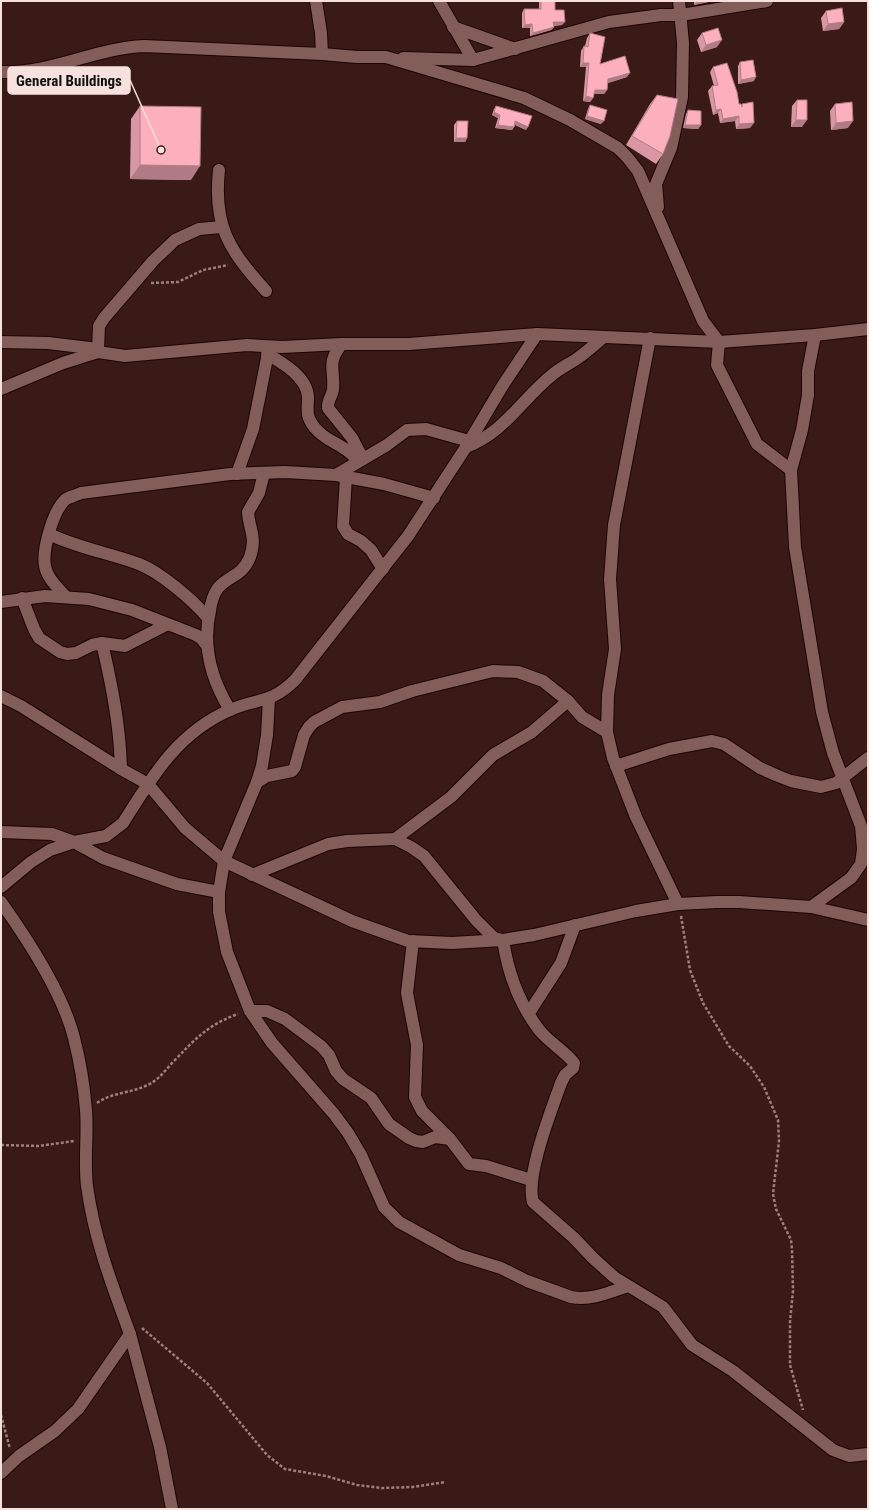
<svg xmlns="http://www.w3.org/2000/svg" width="869" height="1510" font-family="'Roboto Condensed',sans-serif">
<style>
.lines{fill:none;stroke-linecap:round;stroke-linejoin:round}
.minor-casing{stroke:#1e0403;stroke-width:14}
.path{stroke:#9b817e;stroke-width:2.5;stroke-dasharray:3 2;stroke-linecap:butt}
.minor{stroke:#825d59;stroke-width:12}
.wall{fill:#d997a3}
.shaded-wall{fill:#b07b85}
.building{fill:#fcb0be;stroke:#b07b85}
.leader{fill:none;stroke:#f7e1de;stroke-width:1.5}
.callout-dot{fill:#f7e1de;stroke:#391a17;stroke-width:1.5}
.callout{fill:#f7e1de;stroke:#f7e1de;stroke-width:1.5}
.callout-label{font-size:15px;text-anchor:middle;font-weight:bold;fill:#111}
</style>
<rect width="100%" height="100%" fill="#391a17"/>
<g class="lines">
<defs>
<g id="minor">
<polyline points="316,1 321,33 322,54"/>
<polyline points="439,1 473,60"/>
<polyline points="453,27 515,49"/>
<polyline points="403,58 473,60 609,22 661,15 681,15 767,1"/>
<path d="M1,72C51,74 95,48 144,46L322,54L357,57H386L524,98L570,120L618,148L627,157L638,171L703,321L719,342L717,365L757,444L791,470"/>
<path d="M219,170C213,226 229,250 266,291"/>
<polyline points="658,207 656,184 671,148 682,97 683,43 679,1"/>
<polyline points="650,338 614,525 610,579 615,649 608,695 607,732 613,758 636,817 678,904"/>
<polyline points="1,342 48,343 98,349 99,326 104,318 153,261 175,240 199,229 222,227"/>
<path d="M342,344C326,363 335,369 333,390C332,396 327,401 328,408L352,438L363,459"/>
<path d="M267,354C283,363 307,377 308,397C308,410 305,416 315,428C327,443 344,443 358,461"/>
<polyline points="1,389 63,363 98,352 125,356 247,345 282,347 342,344 409,344 537,334 719,342 815,335 868,329"/>
<path d="M466,447C505,432 521,400 552,375C559,369 567,365 575,360C586,353 595,344 604,337"/>
<polyline points="237,474 253,429 269,348"/>
<polyline points="336,475 387,445 407,430 426,429 469,441"/>
<polyline points="346,477 343,526 348,534 361,541 371,550 383,569"/>
<path d="M49,534C78,548 109,553 139,564C160,572 193,600 208,618"/>
<path d="M66,597C58,588 47,578 45,566C42,550 53,510 66,499C70,497 77,495 81,493L230,474L285,472L336,475L384,484L434,498"/>
<polyline points="22,598 34,629 39,638 60,652 67,654 76,653 92,645 102,643 125,646 166,625"/>
<polyline points="1,602 45,596 89,599 132,610 196,635 201,638 207,646"/>
<path d="M102,643C112,686 120,726 121,769"/>
<polyline points="1,696 21,706 121,769 148,784 185,828 224,861 352,921 408,941 452,943 503,940 534,935 636,911 678,904 717,902 739,902 811,907 868,920"/>
<path d="M269,698L267,735L262,766L257,782L224,861L219,892V912L227,952L250,1011L272,1043L334,1114L348,1133L361,1155L384,1207L399,1222L459,1255L501,1268L527,1281L571,1297C591,1301 610,1292 628,1286"/>
<path d="M230,710C211,679 202,646 210,611C211,602 213,595 218,588C229,575 242,577 250,557C257,536 249,530 248,512L259,493L264,473"/>
<polyline points="616,766 669,749 712,741 724,744 760,768 778,776 791,781 821,787 836,783 868,758"/>
<polyline points="257,782 267,776 292,771 295,767 304,735 309,727 314,722 342,707 380,702 412,691 493,671 518,672 543,681 568,701 582,717 607,732"/>
<polyline points="1,832 52,834 74,842 103,858 177,884 219,892"/>
<path d="M395,839L411,847L424,856L476,920L494,938L503,940C508,973 519,1004 540,1031C550,1043 565,1051 574,1063L573,1068L565,1075L561,1083C552,1109 525,1176 533,1202L574,1238L593,1258L614,1277L663,1307L692,1345L733,1371L833,1450L849,1456L868,1454"/>
<polyline points="252,875 328,844 347,841 395,839 451,797 493,755 532,732 568,701"/>
<path d="M1,887L31,862L50,850L74,842L106,836L123,823C152,777 177,733 230,710C257,698 271,704 295,680L408,536L466,447L503,385L537,334"/>
<path d="M1,902C28,940 63,993 74,1038C80,1061 84,1086 86,1110C88,1135 84,1160 87,1186C94,1238 112,1285 130,1334L78,1409L55,1431L19,1456L1,1473"/>
<polyline points="811,907 851,878 861,864 863,849 861,826 833,753 822,712 795,547 791,470 802,430 808,395 808,371 815,335"/>
<polyline points="413,941 407,993 417,1045 415,1097 422,1111 450,1139 469,1164 486,1166 531,1180"/>
<polyline points="250,1011 267,1011 285,1019 321,1046 329,1055 336,1071 343,1079 371,1098 389,1124 409,1138 416,1141 423,1142 435,1137 450,1139"/>
<polyline points="529,1013 561,963 575,925"/>
<polyline points="130,1334 160,1447 172,1509"/>
</g>
</defs>
<use href="#minor" class="minor-casing"/>
<g class="path">
<polyline points="151,283 178,282 203,270 228,265"/>
<polyline points="681,916 690,970 703,1003 729,1046 750,1066 764,1087 778,1120 779,1141 773,1194 776,1209 791,1240 792,1249 793,1291 790,1322 790,1365 803,1410"/>
<path d="M97,1103C115,1090 139,1094 157,1079C163,1074 168,1067 174,1061C195,1039 209,1024 238,1014"/>
<polyline points="1,1145 39,1146 74,1141"/>
<polyline points="142,1328 207,1383 267,1455 285,1469 326,1476 357,1485 382,1488 413,1487 446,1482"/>
<polyline points="1,1415 10,1449"/>
</g>
<use href="#minor" class="minor"/>
</g>
<g class="wall">
<polygon points="539,1 555,1 555,10 562,25 554,26 554,27 551,30 530,36 530,28 522,28 522,13 524,9 539,9"/>
<polygon points="694,1 713,1 694,5"/>
<polygon points="826,11 844,22 839,29 823,31 821,18"/>
<polygon points="590,33 600,64 627,77 608,83 607,90 604,94 594,94 593,98 590,102 583,101 586,67 580,67 581,51 584,46 585,46 587,38"/>
<polygon points="702,33 717,47 701,52 697,40"/>
<polygon points="740,62 754,81 738,84 738,66"/>
<polygon points="713,67 739,104 741,105 742,104 750,128 736,129 735,121 720,123 718,113 713,115 708,91 712,86 714,86 710,72"/>
<polygon points="657,95 663,154 656,164 626,145 650,104"/>
<polygon points="797,100 802,127 791,127 792,106"/>
<polygon points="835,104 848,128 831,130 830,111"/>
<polygon points="590,105 601,124 585,119 588,109"/>
<polygon points="140,106 191,180 130,179 131,119"/>
<polygon points="496,106 526,130 515,125 514,127 512,130 495,128 498,118 492,115 494,109"/>
<polygon points="688,110 701,125 698,129 683,128 686,114"/>
<polygon points="457,121 467,138 465,142 454,142 454,125"/>
</g>
<g class="shaded-wall">
<polygon points="697,1 713,1 694,5"/>
<polygon points="553,22 565,22 562,25 550,26"/>
<polygon points="844,22 839,29 823,31 828,24"/>
<polygon points="532,24 530,28 522,28 525,25"/>
<polygon points="554,27 551,30 530,36 533,33"/>
<polygon points="722,40 717,47 701,52 706,45"/>
<polygon points="583,63 589,63 586,67 580,67"/>
<polygon points="630,73 627,77 605,84 608,79"/>
<polygon points="756,77 754,81 738,84 741,80"/>
<polygon points="595,90 607,90 604,94 592,94"/>
<polygon points="586,96 593,98 590,102 583,101"/>
<polygon points="721,109 718,113 713,115 716,110"/>
<polygon points="494,112 500,115 498,118 492,115"/>
<polygon points="587,116 604,121 601,124 585,119"/>
<polygon points="739,116 735,121 720,123 723,119"/>
<polygon points="796,120 807,120 802,127 791,127"/>
<polygon points="515,121 528,127 526,130 513,124"/>
<polygon points="853,121 848,128 831,130 836,123"/>
<polygon points="754,123 750,128 736,129 739,124"/>
<polygon points="498,125 514,127 512,130 495,128"/>
<polygon points="685,125 701,125 698,129 683,128"/>
<polygon points="456,138 467,138 465,142 454,142"/>
<polygon points="140,165 200,166 191,180 130,179"/>
</g>
<g class="building">
<polygon points="541,1 555,1 555,10 564,10 565,22 553,22 554,27 533,33 532,24 525,25 524,9 541,9"/>
<polygon points="842,8 844,22 828,24 826,11"/>
<polygon points="718,28 722,40 706,45 702,33"/>
<polygon points="590,33 605,37 600,64 625,56 630,73 608,79 607,90 595,90 593,98 586,96 589,63 583,63 584,46 588,47"/>
<polygon points="753,60 756,77 741,80 740,62"/>
<polygon points="727,63 737,92 739,104 741,104 742,107 742,104 753,102 754,123 739,124 739,116 723,119 721,109 716,110 712,86 718,85 713,67"/>
<polygon points="657,95 678,99 670,136 663,154 632,136"/>
<polygon points="797,100 807,100 807,120 796,120"/>
<polygon points="852,102 853,121 836,123 835,104"/>
<polygon points="590,105 607,110 604,121 587,116"/>
<polygon points="140,106 201,107 200,166 140,165"/>
<polygon points="496,106 532,116 528,127 515,121 514,127 498,125 500,115 494,112"/>
<polygon points="688,110 701,111 701,125 685,125"/>
<polygon points="457,121 468,121 467,138 456,138"/>
</g>
<path class="leader" d="M161 150L130 80"/>
<circle class="callout-dot" cx="161" cy="150" r="4"/>
<rect class="callout" x="8" y="67" width="122" height="27" rx="4"/>
<g class="callout-label">
<text x="69" y="86">General Buildings</text>
</g>
<rect width="869" height="1510" fill="none" stroke="#f7e1de" stroke-width="4"/>
</svg>
